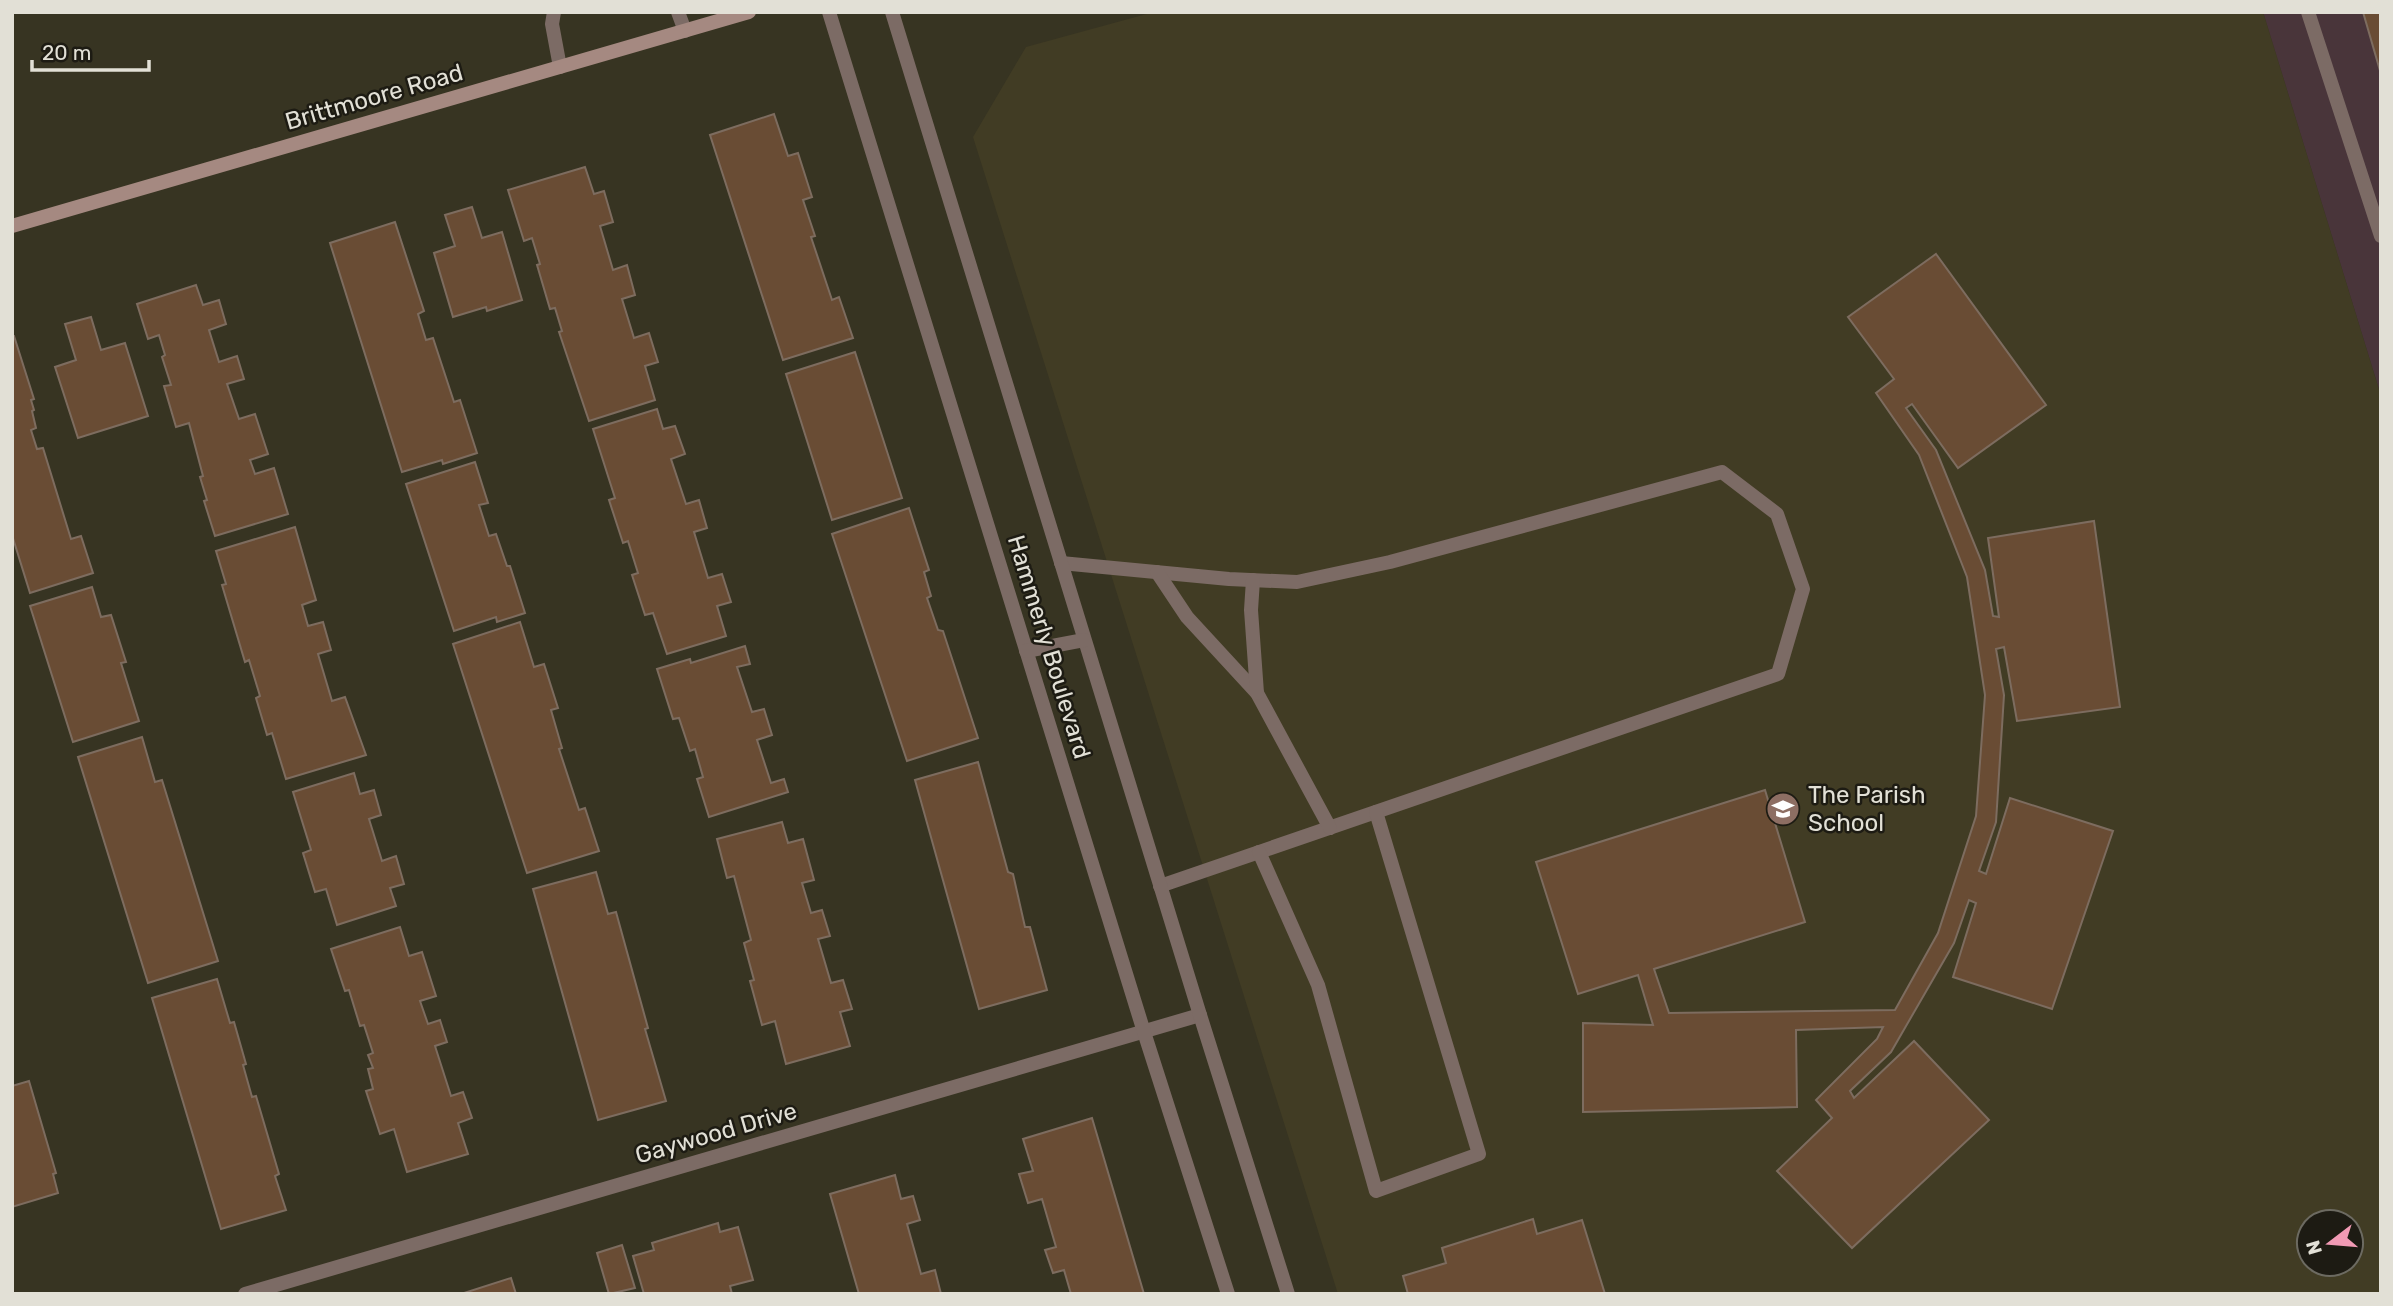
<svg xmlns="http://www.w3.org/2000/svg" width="2393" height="1306" font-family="Rubik,sans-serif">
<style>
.industrial{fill:#49353a}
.built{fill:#413c24;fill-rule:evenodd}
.building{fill:#694c34;stroke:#7d6c5f;stroke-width:2}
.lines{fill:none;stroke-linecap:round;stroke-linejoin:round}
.service{stroke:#7c6b65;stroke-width:14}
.minor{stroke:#7c6b65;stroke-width:14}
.tertiary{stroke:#7c6b65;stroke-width:14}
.secondary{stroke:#a58981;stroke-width:14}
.labels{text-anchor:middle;stroke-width:5;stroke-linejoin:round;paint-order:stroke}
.street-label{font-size:24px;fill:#e2e0d6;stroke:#1d1b13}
.poi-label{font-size:24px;fill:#e2e0d6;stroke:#1d1b13;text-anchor:start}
</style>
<rect width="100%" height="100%" fill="#373422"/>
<polygon class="industrial" points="2263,12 2381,12 2381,396"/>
<path class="built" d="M1154,12H2263L2381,396V1294H1338L973,137L1026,47ZM2309,1222H2351V1264H2309Z"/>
<g class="building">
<polygon points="2363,12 2381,12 2381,74"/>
<polygon points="774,114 788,156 798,153 812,197 803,200 815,236 811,237 832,300 839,297 853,338 783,360 710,135"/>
<polygon points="585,167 594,194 604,191 613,222 600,226 613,270 627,265 635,295 622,299 634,338 649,333 658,362 645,366 655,400 589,421 559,332 562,331 555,308 550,309 537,265 540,264 532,238 524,241 508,190"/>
<polygon points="472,207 482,238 502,232 522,300 487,311 486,307 453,317 434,253 455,246 445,215"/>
<polygon points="395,222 424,311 418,314 426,340 433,338 454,402 460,400 477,453 443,464 442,460 402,472 330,243"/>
<polygon points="1936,254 2046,405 1958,468 1912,404 1906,408 1936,450 1985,570 1993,616 1999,617 1988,538 2094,521 2120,707 2017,721 2004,647 1996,649 2004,695 1996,822 1979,871 1986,874 2010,798 2113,831 2052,1009 1953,977 1976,903 1969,900 1954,943 1891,1052 1850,1091 1854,1098 1914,1041 1989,1120 1852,1248 1777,1171 1832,1118 1816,1100 1877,1039 1883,1027 1796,1030 1797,1107 1583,1112 1583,1023 1653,1025 1638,975 1578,994 1536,862 1765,790 1805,922 1654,969 1669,1013 1895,1010 1938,933 1976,816 1985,695 1967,577 1919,455 1876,393 1894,379 1848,317"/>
<polygon points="196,285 203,305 219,300 226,324 209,330 219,362 237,356 244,379 227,384 239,419 255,414 268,454 250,460 255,474 274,468 288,514 215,536 204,501 207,500 200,477 203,476 189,423 176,427 164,386 171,385 162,357 165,355 159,335 148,339 137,304"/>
<polygon points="91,317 101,350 125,343 148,416 78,438 55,367 76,360 65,324"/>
<polygon points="12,336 14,336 34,399 31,400 34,410 32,411 36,428 31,430 37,449 43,448 71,539 81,536 93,573 30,593 12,535"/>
<polygon points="855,352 902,498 832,520 786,374"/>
<polygon points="657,409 663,429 675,426 685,454 671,459 686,504 699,500 707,528 694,532 708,578 722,574 731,602 717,606 726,636 667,654 653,613 645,615 632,575 638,573 628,541 623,543 609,500 615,498 593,429"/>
<polygon points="475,462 488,503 479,505 489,536 496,534 507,566 510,566 525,613 497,622 496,617 454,631 406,484"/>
<polygon points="909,508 929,570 924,572 931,596 927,598 938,630 943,631 978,738 907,761 832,534"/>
<polygon points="295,527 316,600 302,605 308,626 323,622 331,650 318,654 332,701 345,697 366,755 286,779 272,733 267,735 256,698 260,696 249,660 245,662 222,585 226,584 216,551"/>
<polygon points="92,587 101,617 111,615 126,662 121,663 139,721 73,742 30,606"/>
<polygon points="520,622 534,667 544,664 558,708 551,710 562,748 559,749 579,810 585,808 599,851 527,873 453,644"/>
<polygon points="745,646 750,664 737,667 752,712 764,709 772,735 757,740 771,783 784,779 788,792 709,817 697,779 703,777 695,749 690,751 679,718 673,719 657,669 690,659 691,663"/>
<polygon points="142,737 155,782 162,780 218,961 148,983 78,757"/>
<polygon points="978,762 1008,872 1013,874 1025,927 1030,927 1047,990 979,1009 915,780"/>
<polygon points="354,773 360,794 374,790 381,815 369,819 382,861 396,856 404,884 390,888 396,906 337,925 326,889 315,892 303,853 311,850 293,792"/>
<polygon points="782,822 788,843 803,839 814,880 802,883 811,913 822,910 830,936 818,939 831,983 843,980 852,1009 840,1012 850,1046 786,1064 775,1021 762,1025 750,981 754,980 744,943 751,940 734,876 727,878 717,839"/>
<polygon points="596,872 608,914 616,912 648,1028 645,1029 666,1101 598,1120 533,889"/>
<polygon points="400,927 409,956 422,952 436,996 420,1001 428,1024 440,1020 447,1042 435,1046 451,1096 463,1092 472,1118 458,1123 468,1154 407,1172 394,1129 380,1134 366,1091 373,1089 368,1069 373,1068 368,1055 373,1053 364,1025 360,1026 349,990 345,991 331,949"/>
<polygon points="217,979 230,1023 234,1022 246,1064 243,1065 252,1097 256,1096 279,1174 275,1176 286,1210 221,1229 152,998"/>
<polygon points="29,1081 56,1173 53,1174 58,1193 12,1207 12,1086"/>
<polygon points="1092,1118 1144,1294 1071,1294 1064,1270 1053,1273 1045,1250 1056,1247 1042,1199 1028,1203 1019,1174 1033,1171 1023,1139"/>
<polygon points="895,1175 901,1199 913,1196 920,1220 907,1224 921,1274 935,1270 941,1294 859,1294 830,1194"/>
<polygon points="1533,1219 1537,1234 1582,1220 1605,1294 1408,1294 1403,1276 1446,1263 1442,1248"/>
<polygon points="718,1223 720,1232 738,1227 753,1280 730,1286 732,1294 644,1294 633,1256 654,1250 652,1243"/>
<polygon points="622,1245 635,1288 609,1294 597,1253"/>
<polygon points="511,1278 516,1294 461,1294"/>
</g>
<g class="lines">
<g class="service">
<polyline points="554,12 552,24 560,67"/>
<polyline points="678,12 685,31"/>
<polyline points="2308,12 2381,236"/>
</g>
<g class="minor">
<polyline points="1061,563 1229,579 1297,582 1390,562 1722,472 1777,514 1803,589 1778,674 1160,886"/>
<polyline points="1157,572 1187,617 1257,693 1330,828"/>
<polyline points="1253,580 1251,610 1257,693"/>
<polyline points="1259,852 1318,985 1376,1191 1479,1154 1376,812"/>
<polyline points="245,1294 1200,1015"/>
</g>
<g class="tertiary">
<polyline points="829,12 1144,1032 1228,1294"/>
<polyline points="892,12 1200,1015 1288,1294"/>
<polyline points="1026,651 1084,640"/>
</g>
<polyline class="secondary" points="12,226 749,12"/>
</g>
<defs>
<symbol id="school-disc" viewBox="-11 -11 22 22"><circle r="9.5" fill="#8d6e63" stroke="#1d1b13"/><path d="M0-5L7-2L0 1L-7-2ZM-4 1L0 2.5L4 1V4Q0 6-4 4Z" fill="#fff"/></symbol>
</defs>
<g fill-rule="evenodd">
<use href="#school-disc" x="1764" y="790" width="38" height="38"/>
</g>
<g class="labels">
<g class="street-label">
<text transform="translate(374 97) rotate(-16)" y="8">Brittmoore Road</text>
<text transform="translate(1049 647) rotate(73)" y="8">Hammerly Boulevard</text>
<text transform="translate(716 1133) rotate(-16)" y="8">Gaywood Drive</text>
</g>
<g class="poi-label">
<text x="1808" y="803">The Parish<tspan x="1808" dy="28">School</tspan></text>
</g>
</g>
<rect width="2393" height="1306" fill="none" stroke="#e2e0d6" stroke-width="28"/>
<g transform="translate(2330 1243) rotate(254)"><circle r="33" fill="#1d1b13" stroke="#6c6a61" stroke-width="2"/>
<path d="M0-5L12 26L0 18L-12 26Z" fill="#f19ab4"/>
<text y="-10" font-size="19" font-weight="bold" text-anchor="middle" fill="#e2e0d6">N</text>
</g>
<path d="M32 60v10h117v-10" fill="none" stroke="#e2e0d6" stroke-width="3.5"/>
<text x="42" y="60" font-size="21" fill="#e2e0d6" stroke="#1d1b13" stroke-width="5" paint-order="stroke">20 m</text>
</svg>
